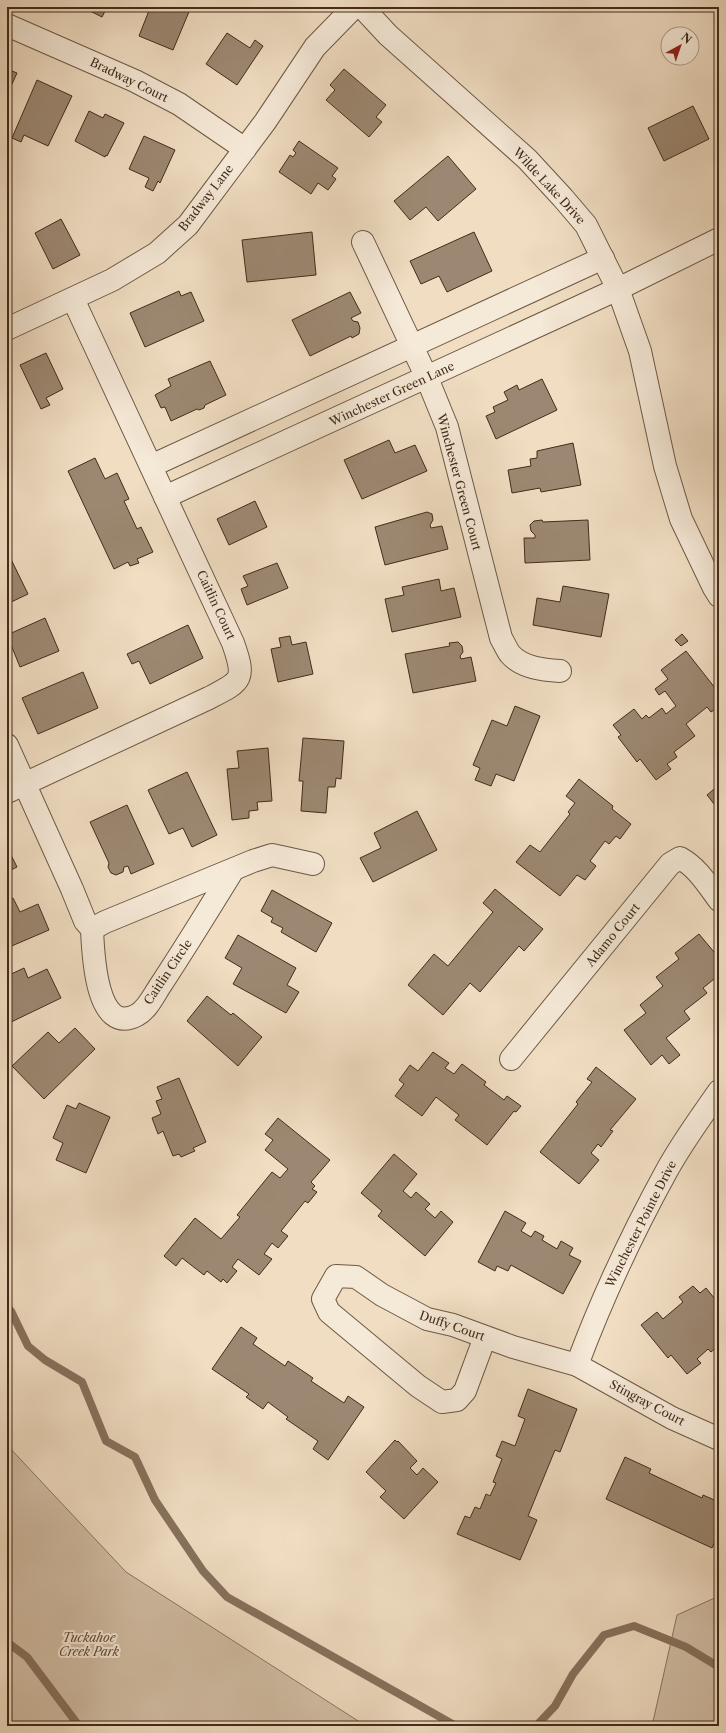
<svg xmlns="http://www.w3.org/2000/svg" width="726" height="1733" font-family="'Libre Caslon Text',serif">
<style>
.green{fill:#d2bfa6;stroke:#8a7660}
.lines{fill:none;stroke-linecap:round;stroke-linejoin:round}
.stream{stroke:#87725d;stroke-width:8}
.building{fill:#9c8872;stroke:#422c1b}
.street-casing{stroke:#6e5845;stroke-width:24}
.street{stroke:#f5e9d7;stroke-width:22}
.labels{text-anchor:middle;stroke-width:4;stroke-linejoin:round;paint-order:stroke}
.street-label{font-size:12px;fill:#422c1b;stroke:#f5e9d7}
.park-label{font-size:12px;font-style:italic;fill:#5f4937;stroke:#f5e9d7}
</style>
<rect width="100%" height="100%" fill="#f0ddc2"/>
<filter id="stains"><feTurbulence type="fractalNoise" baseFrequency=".005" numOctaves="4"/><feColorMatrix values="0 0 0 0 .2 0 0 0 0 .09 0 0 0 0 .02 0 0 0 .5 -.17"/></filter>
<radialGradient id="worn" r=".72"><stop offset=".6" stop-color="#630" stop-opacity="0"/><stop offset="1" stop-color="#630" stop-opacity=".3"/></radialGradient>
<g class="green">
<polygon points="7,1445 126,1572 366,1726 7,1725"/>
<polygon points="719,1596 719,1726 652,1726 677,1615"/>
</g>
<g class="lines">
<g class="stream">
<polyline points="7,1307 11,1311 28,1346 45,1360 82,1382 106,1441 135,1457 155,1500 203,1571 227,1597 456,1726"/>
<polyline points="7,1642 27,1657 79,1726"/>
<polyline points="536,1726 555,1706 573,1674 604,1635 634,1626 686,1647 719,1667"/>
</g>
</g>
<g class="building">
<polygon points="82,7 107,7 102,17"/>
<polygon points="158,7 191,7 173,50 139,36 150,8 157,11"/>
<polygon points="227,33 250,48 255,40 263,46 237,85 206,64"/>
<polygon points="7,69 17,73 7,95"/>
<polygon points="344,69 386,105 376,117 382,122 369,137 326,100 335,90 330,85"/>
<polygon points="37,80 72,96 48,146 24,135 21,142 12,138"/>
<polygon points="693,106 709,139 664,161 648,128"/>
<polygon points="89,111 103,118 105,114 124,123 107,156 106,155 105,157 75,141"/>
<polygon points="144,136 175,150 160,183 158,181 153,191 145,187 149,178 129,169"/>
<polygon points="299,141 338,168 332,176 336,179 328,190 318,183 311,194 279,172 290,155 293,157 296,153 293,150"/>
<polygon points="448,156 476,189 438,221 426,207 410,220 394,201"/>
<polygon points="61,219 80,255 53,269 35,233"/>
<polygon points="312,232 316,275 247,282 242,240"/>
<polygon points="474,232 492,271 447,292 439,276 421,284 410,261"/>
<polygon points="179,291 181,296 191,292 204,321 145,347 130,313"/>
<polygon points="350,292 361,313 351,318 353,321 358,322 360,328 359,334 352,338 351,336 310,356 292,320"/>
<polygon points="46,353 63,389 46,398 50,405 41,409 20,365"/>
<polygon points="210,361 226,395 205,405 204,408 199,410 197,409 171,421 165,407 161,408 155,395 171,386 168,379"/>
<polygon points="542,379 557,410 496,439 486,416 495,412 493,407 508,400 504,392 517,385 519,390"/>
<polygon points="389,440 395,453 415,445 427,471 362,499 344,460"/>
<polygon points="573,443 581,485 541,492 540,488 512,493 508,470 531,466 530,459 537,458 537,451"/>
<polygon points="95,458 105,479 117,473 129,499 124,501 137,529 141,527 153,552 137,559 139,563 130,566 128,562 114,569 68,471"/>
<polygon points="255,501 267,527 229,545 217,519"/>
<polygon points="427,512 432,514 433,520 430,525 431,528 442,526 448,549 385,565 375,527"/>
<polygon points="542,520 543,522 588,520 590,560 525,563 524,538 535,538 535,535 531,531 530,525 534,521"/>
<polygon points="7,551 28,594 7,604"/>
<polygon points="277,563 288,588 247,605 241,589 248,586 243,576"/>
<polygon points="439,579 441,591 454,588 461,617 392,632 385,599 404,595 402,587"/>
<polygon points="563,586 609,594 601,637 533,625 537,598 560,602"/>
<polygon points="45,618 59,651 20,667 7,635"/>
<polygon points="188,625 203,658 150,684 139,661 132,664 127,654"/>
<polygon points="682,634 688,641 681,646 675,640"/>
<polygon points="290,636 292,645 306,642 313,674 278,682 271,649 281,647 279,638"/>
<polygon points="458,642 462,646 463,652 460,656 461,659 471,657 476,681 413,693 405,654 450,646 449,643"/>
<polygon points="686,651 719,693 719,707 711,712 707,707 686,724 695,736 674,752 677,757 667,764 671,769 656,780 640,759 637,762 618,737 621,735 613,725 634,709 642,719 646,715 649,718 662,708 666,714 676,706 665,691 659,695 655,689 668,679 661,670"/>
<polygon points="83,672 98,708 38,734 22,698"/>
<polygon points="515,706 540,716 514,781 496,774 491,786 475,780 480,768 473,765 492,720 507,726"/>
<polygon points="303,738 344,741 341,779 336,778 335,787 328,787 326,813 301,811 303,781 299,781"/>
<polygon points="268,748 272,801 257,802 258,810 249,811 249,818 232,820 227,769 239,768 237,751"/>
<polygon points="187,772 217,835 192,847 183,828 169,834 148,790"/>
<polygon points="579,779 613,806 612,809 631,824 620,839 616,836 609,844 605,841 590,861 596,866 585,880 577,875 560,896 516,862 530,845 540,852 570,814 568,812 575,803 566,796"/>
<polygon points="719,785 719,808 718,809 707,795"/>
<polygon points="127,805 154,864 131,874 128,866 124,867 123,872 116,875 111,873 108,867 109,863 90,822"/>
<polygon points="417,811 437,850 373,882 360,858 381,848 374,833"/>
<polygon points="7,847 17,867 7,872"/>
<polygon points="495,889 543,929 524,951 519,946 480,992 470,983 443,1015 408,985 434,954 448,966 493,912 483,903"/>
<polygon points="272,890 332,923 316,952 281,932 283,928 271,922 273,918 261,911"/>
<polygon points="13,898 20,912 38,904 49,930 7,948 7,901"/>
<polygon points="699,934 719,958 719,975 703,988 707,993 684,1011 690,1019 666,1038 680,1055 669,1064 662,1055 651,1065 624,1030 646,1013 640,1005 663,986 656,977 679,959 675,953"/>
<polygon points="238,935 296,968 287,985 299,992 286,1013 233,984 242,968 225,958"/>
<polygon points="24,968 28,978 47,969 61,998 7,1024 7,976"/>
<polygon points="207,996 231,1015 233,1013 262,1037 238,1066 187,1021"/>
<polygon points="75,1028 95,1049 44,1099 12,1066 48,1032 59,1043"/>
<polygon points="433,1052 449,1063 445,1068 454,1074 462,1064 486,1082 484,1085 504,1100 507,1096 521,1106 516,1112 514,1111 487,1145 455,1120 459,1115 436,1097 422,1116 395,1096 404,1084 399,1080 410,1065 418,1071"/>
<polygon points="596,1067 636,1099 610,1130 613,1131 601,1147 598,1144 591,1153 599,1160 579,1184 540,1152 578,1104 576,1102 592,1082 587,1079"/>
<polygon points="179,1078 206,1142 193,1148 195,1151 181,1157 179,1154 173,1156 163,1131 158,1134 152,1118 161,1114 156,1101 162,1099 157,1087"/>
<polygon points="79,1103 110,1117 86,1173 56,1160 63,1143 53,1138 67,1105 76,1109"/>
<polygon points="278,1118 330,1160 311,1182 315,1186 312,1189 317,1192 308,1203 305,1201 281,1231 288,1236 278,1248 272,1243 264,1254 272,1259 259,1275 238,1259 232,1267 237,1271 227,1283 223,1279 221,1282 207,1271 204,1275 182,1258 176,1266 164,1256 195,1218 221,1239 240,1217 237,1215 272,1172 280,1178 288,1169 265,1150 273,1140 265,1134"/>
<polygon points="394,1154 417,1174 403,1191 411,1198 416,1192 430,1204 425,1209 435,1218 441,1211 453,1222 425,1256 378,1216 382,1211 361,1193"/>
<polygon points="505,1211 526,1223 521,1231 531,1237 535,1231 544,1236 542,1240 557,1249 561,1241 573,1248 569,1255 581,1261 563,1294 511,1265 508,1271 497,1266 495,1271 478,1262"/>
<polygon points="693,1286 700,1293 706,1288 719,1304 719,1345 711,1352 708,1349 697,1359 701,1363 687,1374 671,1355 668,1358 641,1325 657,1312 663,1319 683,1302 679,1297"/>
<polygon points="241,1327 257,1338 253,1344 285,1366 288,1361 313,1378 311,1381 344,1403 348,1396 364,1407 328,1460 313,1449 318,1441 286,1419 288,1417 268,1402 263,1409 246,1397 249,1394 212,1369"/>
<polygon points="528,1389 577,1409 560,1452 555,1450 528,1516 537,1520 520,1560 457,1534 465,1516 470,1518 475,1507 480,1509 486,1494 490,1496 496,1483 493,1482 502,1459 496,1456 502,1441 515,1446 525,1419 518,1416"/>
<polygon points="395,1440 397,1442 398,1441 417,1461 410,1468 417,1475 423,1468 438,1482 404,1519 380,1497 386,1491 366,1472"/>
<polygon points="625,1457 651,1469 649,1473 702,1498 703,1495 719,1502 719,1532 712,1548 606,1499"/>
</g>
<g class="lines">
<defs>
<g id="street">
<polyline points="362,7 388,35 527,159 563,198 586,225 618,289 640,351 665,466 681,519 714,588 719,596"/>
<polyline points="7,25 135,81 179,104 245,149"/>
<path d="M363,242L427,378L447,427L501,638C504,643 507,650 510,654C522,668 544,670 560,671"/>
<polyline points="7,329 112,280 157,253 188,225 265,122 315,47 354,7"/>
<polyline points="151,466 603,258"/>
<polyline points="165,497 618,289 719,239"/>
<polyline points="7,745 72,889 85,921 92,929 105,922 253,861 272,855 313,864"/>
<path d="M7,792L209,698C242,681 246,680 233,643L73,299"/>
<path d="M92,929C93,953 96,1037 137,1015C147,1010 154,995 160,986C185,948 209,909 233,870"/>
<path d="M511,1059L670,864L680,858C698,868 707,884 719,900"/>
<polyline points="485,1337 465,1391 457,1400 442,1402 418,1386 329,1312 323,1299 336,1276 356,1277 382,1295 427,1319 453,1325 513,1347 577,1365 672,1418 719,1439"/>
<path d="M577,1365C602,1298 632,1234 666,1172C681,1144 701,1117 719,1091"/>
</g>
</defs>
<use href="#street" class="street-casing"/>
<use href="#street" class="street"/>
</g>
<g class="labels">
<g class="street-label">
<text transform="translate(129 80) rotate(26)" y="4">Bradway Court</text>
<text transform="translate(549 186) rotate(47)" y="4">Wilde Lake Drive</text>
<text transform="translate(206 198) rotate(-52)" y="4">Bradway Lane</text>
<text transform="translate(392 394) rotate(-25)" y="4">Winchester Green Lane</text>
<text transform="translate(459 482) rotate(75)" y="4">Winchester Green Court</text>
<text transform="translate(216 605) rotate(65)" y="4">Caitlin Court</text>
<text transform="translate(613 935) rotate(-51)" y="4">Adamo Court</text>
<text transform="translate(168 972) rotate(-56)" y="4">Caitlin Circle</text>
<text transform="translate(641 1224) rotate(-63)" y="4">Winchester Pointe Drive</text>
<text transform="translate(452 1326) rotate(19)" y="4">Duffy Court</text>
<text transform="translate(647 1403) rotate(28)" y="4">Stingray Court</text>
</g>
<g class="park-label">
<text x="89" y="1642">Tuckahoe<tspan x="89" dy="14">Creek Park</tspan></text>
</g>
</g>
<rect width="726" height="1733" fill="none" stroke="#f0ddc2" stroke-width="24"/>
<rect x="8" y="8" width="710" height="1717" fill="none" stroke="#422c1b" stroke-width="2"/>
<rect x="12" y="12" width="702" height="1709" fill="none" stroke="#422c1b"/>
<g transform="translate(680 46) rotate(40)"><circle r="19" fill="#f5e9d7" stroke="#ad9d8c"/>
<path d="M0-3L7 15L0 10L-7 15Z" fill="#8f2418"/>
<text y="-6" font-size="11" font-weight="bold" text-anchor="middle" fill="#422c1b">N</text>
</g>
<rect width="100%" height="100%" filter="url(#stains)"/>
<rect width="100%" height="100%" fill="url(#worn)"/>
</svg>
